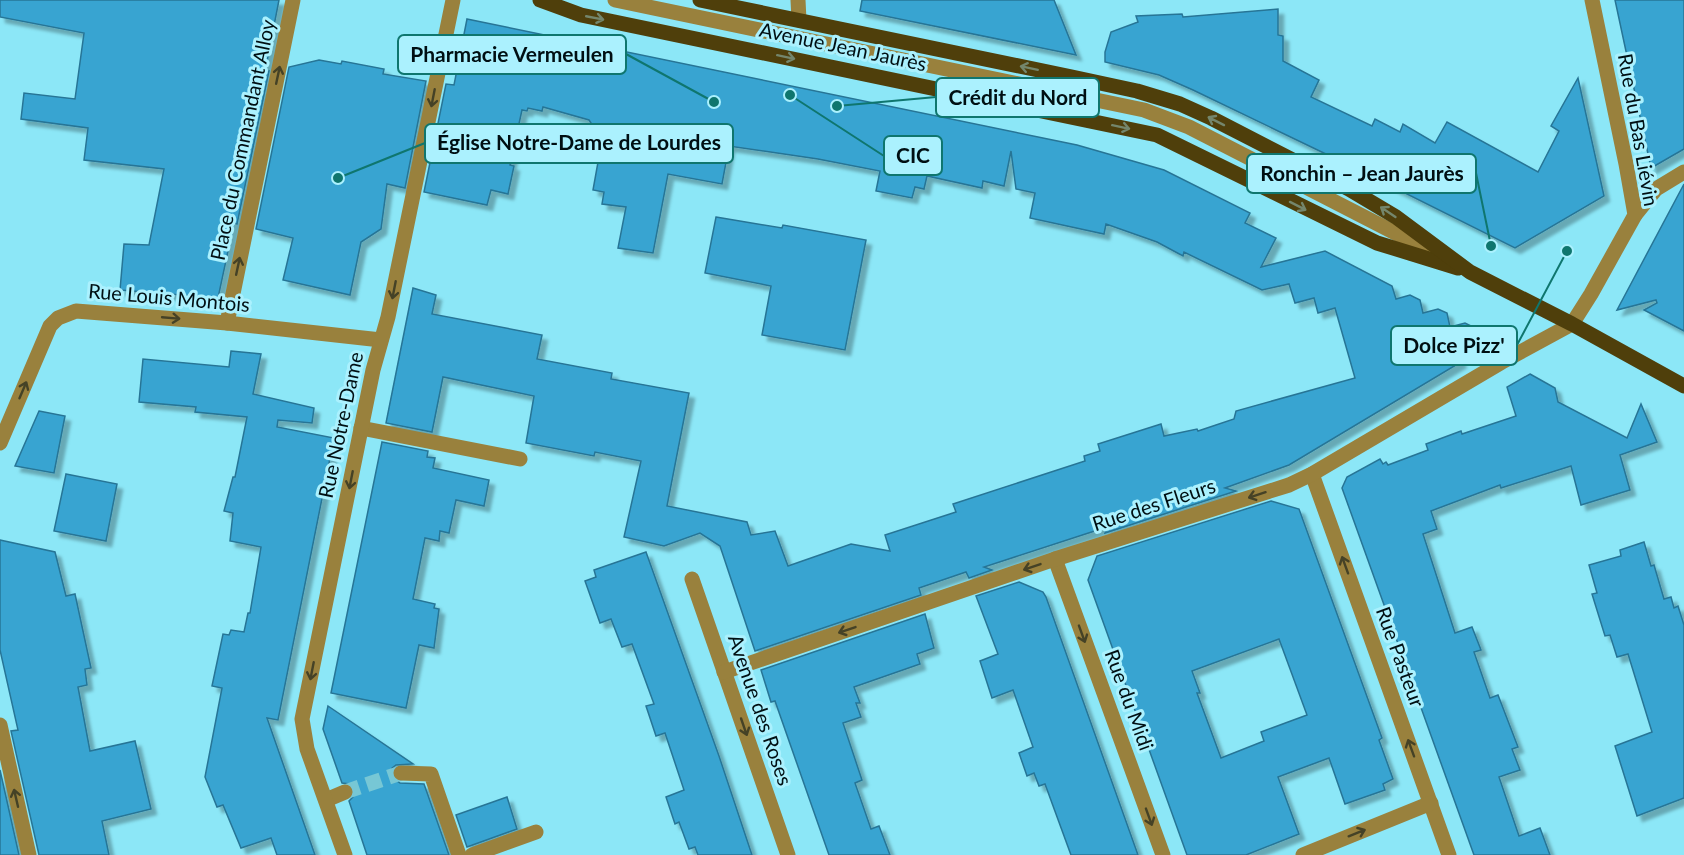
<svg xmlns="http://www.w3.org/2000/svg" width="1684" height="855" font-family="Lato,sans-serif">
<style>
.building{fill:#39a4d1;stroke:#277596;stroke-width:1.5;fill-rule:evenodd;filter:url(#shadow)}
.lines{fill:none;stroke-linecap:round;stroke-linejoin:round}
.minor-tunnel{stroke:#77c7d5;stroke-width:15;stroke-dasharray:15 8;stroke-linecap:butt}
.minor{stroke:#99813d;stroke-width:15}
.major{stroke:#4f3f0b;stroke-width:15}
.oneway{stroke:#74866c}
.oneway2{stroke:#454226}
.labels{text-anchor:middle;stroke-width:6;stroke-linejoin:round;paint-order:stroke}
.street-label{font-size:20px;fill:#000f13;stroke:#abf1fe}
.leader{fill:none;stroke:#0f766e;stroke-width:2}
.callout-dot{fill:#0f766e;stroke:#abf1fe;stroke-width:2}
.callout{fill:#abf1fe;stroke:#0f766e;stroke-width:2}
.callout-label{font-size:21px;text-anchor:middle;font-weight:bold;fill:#000f13}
</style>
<defs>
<filter id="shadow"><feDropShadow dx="5.5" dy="5.5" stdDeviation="1.5" flood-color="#0004"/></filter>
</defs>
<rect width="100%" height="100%" fill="#8ce7f7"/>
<g class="building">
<polygon points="0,0 279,0 265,72 269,71 237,224 234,223 218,298 120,290 124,244 149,245 164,169 84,160 88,128 21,119 24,93 75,99 84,33 0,17"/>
<polygon points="862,0 1054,0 1076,55 860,11"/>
<polygon points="1615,0 1684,0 1684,149 1651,168"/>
<polygon points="1278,9 1278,35 1283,36 1283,61 1319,80 1311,97 1372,126 1375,119 1400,132 1403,124 1435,143 1447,122 1538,172 1559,131 1551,126 1578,78 1604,196 1515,248 1355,168 1193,90 1159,75 1105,62 1105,52 1111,32 1138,22 1136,16 1182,14 1183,17"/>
<polygon points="467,19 1077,145 1164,170 1250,213 1245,223 1276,238 1261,267 1325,251 1392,286 1396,299 1410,295 1420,300 1423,313 1438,309 1447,313 1450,327 1465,323 1498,339 1453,351 1461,362 1289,465 1225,488 1236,491 1105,533 1107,527 984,567 992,570 969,578 966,572 919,588 921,595 755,651 720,546 700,533 664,546 624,537 641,461 595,452 594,456 526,443 534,396 443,377 432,432 386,423 413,288 436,295 432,314 542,335 537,359 612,373 611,379 689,393 667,506 747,522 751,535 775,531 788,566 851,544 890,551 885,535 956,512 953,504 1085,461 1084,456 1100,451 1098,444 1161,424 1164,436 1197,429 1198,431 1234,419 1236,411 1355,378 1335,308 1318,313 1314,298 1295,303 1289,284 1262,290 1184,252 1183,256 1157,242 1106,224 1104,234 1030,218 1035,193 1016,189 1011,151 1004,186 983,181 982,188 927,176 924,189 915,187 912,198 876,191 880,171 818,159 729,146 722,184 668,174 653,253 618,248 626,207 602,204 604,192 593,190 602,140 589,120 543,107 542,111 528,108 527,111 522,110 510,165 514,166 508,194 491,190 487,205 424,192 446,84 454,85"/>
<polygon points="319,60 341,64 342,61 384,69 383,74 426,81 405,188 387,184 381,229 361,242 350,295 283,280 293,238 256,229 289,67"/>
<polygon points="1684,184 1684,331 1644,310 1657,303 1656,300 1617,310"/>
<polygon points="716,217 782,228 783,225 866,240 845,350 762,335 771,286 705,273"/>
<polygon points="231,351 261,354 253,394 314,408 312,423 278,420 277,427 334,438 278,720 267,718 315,855 277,855 271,838 241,848 223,805 217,807 205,777 222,688 212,686 223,634 229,635 231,630 244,632 248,613 250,613 261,547 230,541 233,513 224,511 233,477 235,477 247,417 195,412 196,407 139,402 143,359 229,367"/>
<polygon points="1530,374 1555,388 1558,402 1627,438 1641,404 1657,442 1620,455 1630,490 1581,505 1571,466 1501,488 1500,485 1431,511 1437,529 1423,534 1455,633 1472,627 1481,650 1474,652 1490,698 1498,695 1518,747 1512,749 1520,770 1499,777 1519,836 1540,828 1550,855 1474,855 1342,488 1347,477 1380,459 1383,464 1386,462 1388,465 1428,450 1426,444 1461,431 1462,434 1516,416 1507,387"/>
<polygon points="39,411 65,416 54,473 15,466"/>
<polygon points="382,442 428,451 427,457 435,458 433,468 489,480 484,506 456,500 449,533 440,531 439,541 425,538 413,599 435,604 434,608 439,609 434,648 419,645 406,708 331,693"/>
<polygon points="66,474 117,484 106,541 54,531"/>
<path d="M1271,501L1299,509L1382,738L1379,740L1393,779L1383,784L1385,790L1345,804L1329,758L1278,777L1299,834L1246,855H1187L1088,580L1097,556ZM1279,639L1307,715L1261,732L1264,741L1221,758L1197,693H1200L1192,671Z"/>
<polygon points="0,540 55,552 66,596 75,594 91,668 85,669 87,685 78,687 90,751 135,741 151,809 102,821 109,855 39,855 11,731 18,730 0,650"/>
<polygon points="1644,542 1651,566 1654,565 1664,599 1671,597 1674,608 1678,606 1684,625 1684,798 1637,816 1615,746 1652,732 1628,654 1617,657 1610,635 1605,636 1592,594 1597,593 1589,565 1621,556 1620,550"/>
<polygon points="646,552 719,756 752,855 698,855 695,847 689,849 679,822 675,824 666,797 684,790 665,733 656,736 646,706 654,704 632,644 622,647 611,619 600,623 585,581 596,577 594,570"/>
<polygon points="1019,582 1043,592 1046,597 1138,855 1071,855 1045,784 1039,786 1034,773 1027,776 1019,753 1033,747 1013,690 992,698 980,661 998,654 976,596"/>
<polygon points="925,614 934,648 917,654 920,664 854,687 860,703 856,703 861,717 843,723 862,780 855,783 871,829 879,826 890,855 829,855 775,701 771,702 761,670"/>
<polygon points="328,706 413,764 396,765 392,768 392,777 400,783 424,784 449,855 367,855 349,801 353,797 354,789 350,784 342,783 323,729"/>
<polygon points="0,770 19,855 0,855"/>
<polygon points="507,797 517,829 467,847 456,815"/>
</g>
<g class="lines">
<polyline class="minor-tunnel" points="345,792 401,773"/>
<g class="minor">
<polyline points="615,0 1144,110 1189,127 1446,259"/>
<polyline points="798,0 799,20"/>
<polyline points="1635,215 1656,189 1684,172"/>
<polyline points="227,323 293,0"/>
<polyline points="361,428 520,459"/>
<polyline points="0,443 50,326 58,318 76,311 227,323 381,340"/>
<polyline points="1312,474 1449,855"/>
<polyline points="1055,559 1163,855"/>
<polyline points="692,579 788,855"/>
<polyline points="724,672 1055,559 1289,485 1312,474 1502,362 1572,324 1591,294 1635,215 1626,164 1592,0"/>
<polyline points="0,725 29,855"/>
<polyline points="401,773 431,774 459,855"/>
<polyline points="326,800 345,792"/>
<polyline points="345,855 307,749 302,719 373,370 388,317 453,0"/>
<polyline points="472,855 536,832"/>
<polyline points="1303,855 1431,803"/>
</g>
<g class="major">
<polyline points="540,0 581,15 1157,135 1377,243 1458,268"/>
<polyline points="700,0 1072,77 1137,91 1180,104 1211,118 1349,189 1396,217 1470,272 1572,324 1684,386"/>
</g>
</g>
<defs><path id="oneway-shaft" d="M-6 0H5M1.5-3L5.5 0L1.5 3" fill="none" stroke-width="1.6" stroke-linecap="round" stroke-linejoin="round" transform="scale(1.5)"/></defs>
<g class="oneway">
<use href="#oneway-shaft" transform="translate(595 18) rotate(11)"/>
<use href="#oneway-shaft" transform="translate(786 57) rotate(12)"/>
<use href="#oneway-shaft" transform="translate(1029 68) rotate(-168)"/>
<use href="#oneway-shaft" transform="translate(1216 121) rotate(-153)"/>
<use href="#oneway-shaft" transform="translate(1121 127) rotate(12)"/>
<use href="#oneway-shaft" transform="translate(1298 206) rotate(27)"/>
<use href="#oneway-shaft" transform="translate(1388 212) rotate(-146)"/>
</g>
<g class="oneway2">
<use href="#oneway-shaft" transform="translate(278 75) rotate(-78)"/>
<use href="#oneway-shaft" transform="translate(433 98) rotate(101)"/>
<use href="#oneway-shaft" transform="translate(238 266) rotate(-78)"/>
<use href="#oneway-shaft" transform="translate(394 290) rotate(101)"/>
<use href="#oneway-shaft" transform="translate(171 318) rotate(5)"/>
<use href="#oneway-shaft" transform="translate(23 390) rotate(-67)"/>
<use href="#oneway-shaft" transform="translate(351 480) rotate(101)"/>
<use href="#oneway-shaft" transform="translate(1257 495) rotate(162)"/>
<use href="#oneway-shaft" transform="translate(1345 565) rotate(-110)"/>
<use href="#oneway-shaft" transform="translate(1032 567) rotate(161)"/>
<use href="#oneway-shaft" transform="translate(847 630) rotate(161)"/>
<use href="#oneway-shaft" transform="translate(1082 634) rotate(70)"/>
<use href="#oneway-shaft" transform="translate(312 671) rotate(101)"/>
<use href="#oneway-shaft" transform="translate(744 727) rotate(71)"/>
<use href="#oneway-shaft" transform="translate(1411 748) rotate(-110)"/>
<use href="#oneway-shaft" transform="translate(16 798) rotate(-103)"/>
<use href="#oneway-shaft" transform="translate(1149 817) rotate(70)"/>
<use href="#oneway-shaft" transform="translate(1357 833) rotate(-22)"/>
</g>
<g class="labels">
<g class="street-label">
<text transform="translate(843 47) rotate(12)" y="7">Avenue Jean Jaurès</text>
<text transform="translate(1638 130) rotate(80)" y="7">Rue du Bas Liévin</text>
<text transform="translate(243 140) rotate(-78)" y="7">Place du Commandant Alloy</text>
<text transform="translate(169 298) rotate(5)" y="7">Rue Louis Montois</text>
<text transform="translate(341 425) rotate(-78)" y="7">Rue Notre-Dame</text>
<text transform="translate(1154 505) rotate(-18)" y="7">Rue des Fleurs</text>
<text transform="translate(1400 657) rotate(70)" y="7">Rue Pasteur</text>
<text transform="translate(1129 700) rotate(70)" y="7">Rue du Midi</text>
<text transform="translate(760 710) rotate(71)" y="7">Avenue des Roses</text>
</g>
</g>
<path class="leader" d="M714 102L626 54M837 106L936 97M338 178L425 143M790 95L884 156M1491 246L1476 173M1567 251L1517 345"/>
<g class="callout-dot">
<circle cx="714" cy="102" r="6"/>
<circle cx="837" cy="106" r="6"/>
<circle cx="338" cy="178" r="6"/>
<circle cx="790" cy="95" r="6"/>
<circle cx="1491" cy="246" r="6"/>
<circle cx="1567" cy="251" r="6"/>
</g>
<g class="callout">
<rect x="398" y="35" width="228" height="39" rx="6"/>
<rect x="936" y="78" width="163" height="39" rx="6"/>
<rect x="425" y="124" width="308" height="39" rx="6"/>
<rect x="884" y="136" width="58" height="39" rx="6"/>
<rect x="1247" y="154" width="229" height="39" rx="6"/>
<rect x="1391" y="326" width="126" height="39" rx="6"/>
</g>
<g class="callout-label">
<text x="512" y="62">Pharmacie Vermeulen</text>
<text x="1018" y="105">Crédit du Nord</text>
<text x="579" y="150">Église Notre-Dame de Lourdes</text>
<text x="913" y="163">CIC</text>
<text x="1362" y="181">Ronchin – Jean Jaurès</text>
<text x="1454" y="353">Dolce Pizz'</text>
</g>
</svg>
